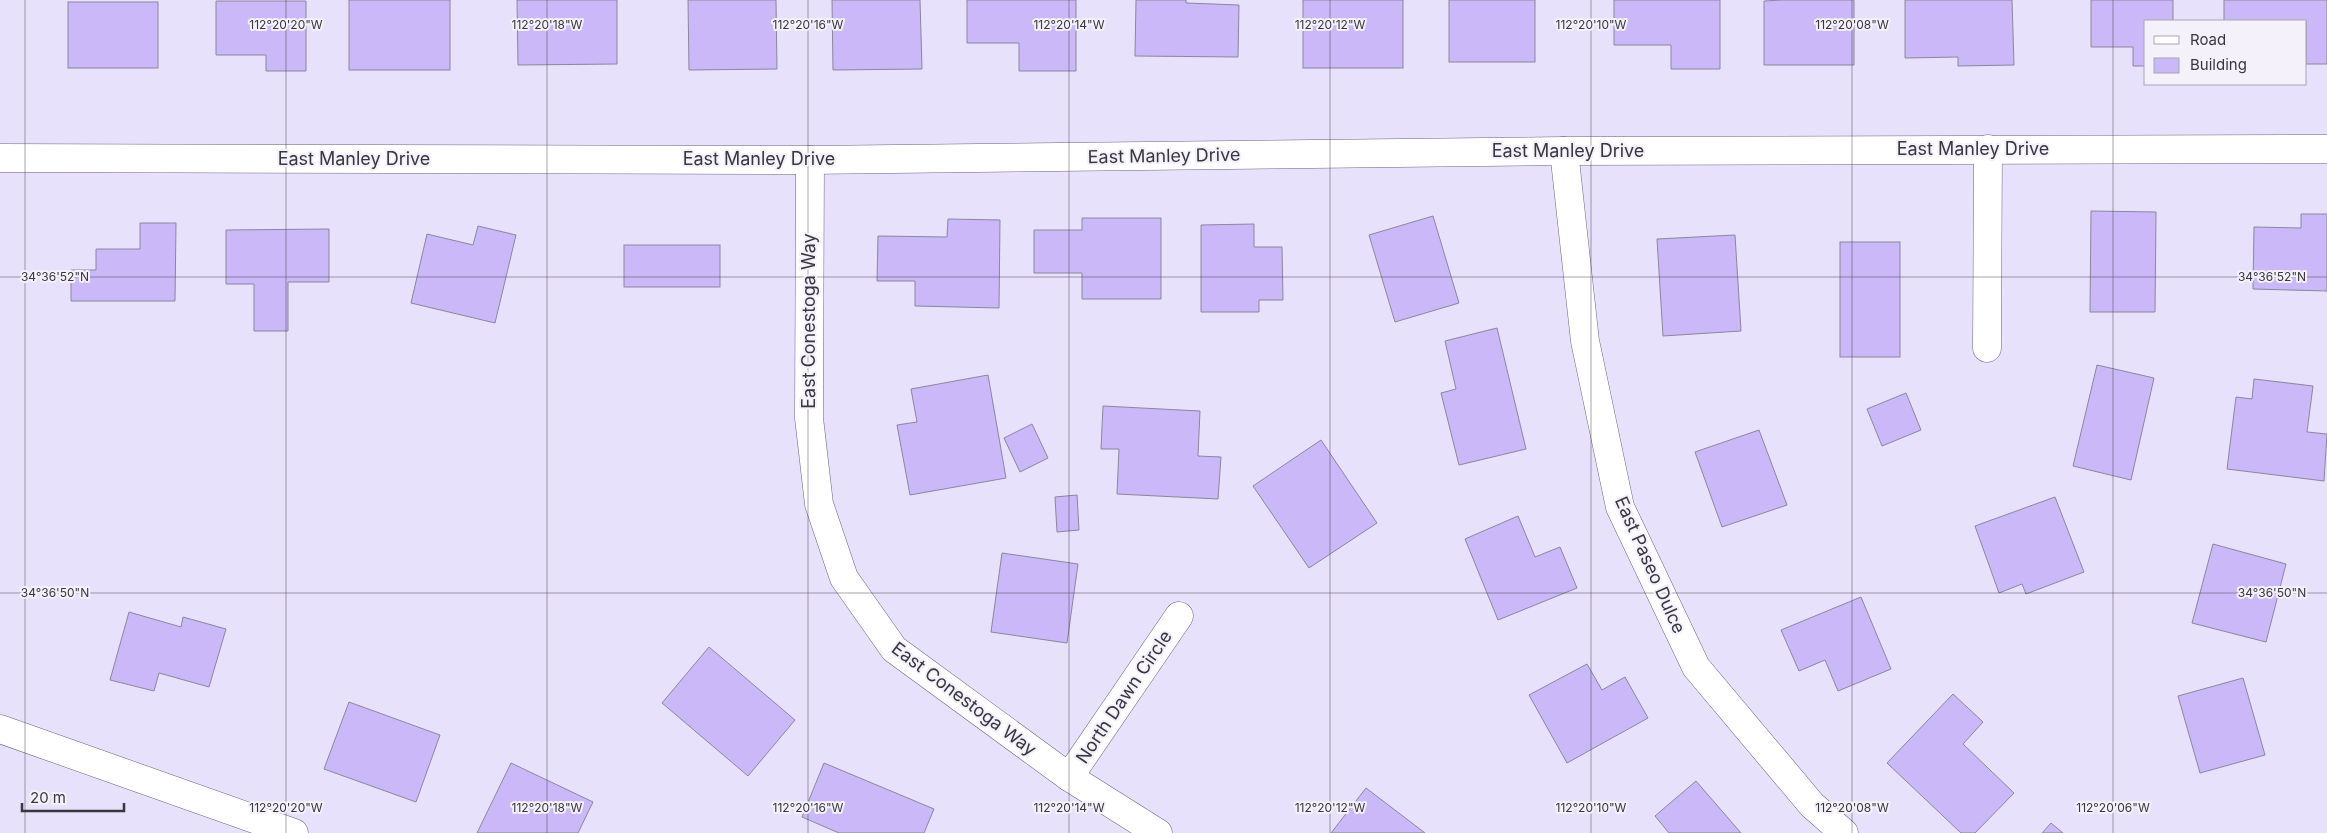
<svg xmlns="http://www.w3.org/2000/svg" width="2327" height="833" font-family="Inter,sans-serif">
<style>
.building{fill:#cab8f8;stroke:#8c869d}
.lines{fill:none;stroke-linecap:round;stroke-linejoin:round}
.minor-casing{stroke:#6b657b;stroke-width:29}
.minor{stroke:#fff;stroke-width:28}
.ticks{fill:none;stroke:#393640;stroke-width:1;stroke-opacity:0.45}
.labels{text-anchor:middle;stroke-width:4;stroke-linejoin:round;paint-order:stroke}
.street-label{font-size:18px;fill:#393640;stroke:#f4f1fb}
.ticks-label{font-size:12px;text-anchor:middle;fill:#393640;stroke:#f4f1fb;stroke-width:4;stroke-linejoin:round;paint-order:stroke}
</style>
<rect width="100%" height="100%" fill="#e8e1fb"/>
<g class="building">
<rect x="349" y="0" width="101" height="70"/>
<polygon points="517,0 617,0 617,64 518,65"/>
<polygon points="688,0 776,0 777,69 689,70"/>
<polygon points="832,0 920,0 922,69 833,70"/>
<polygon points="967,0 1076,0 1076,71 1019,71 1019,43 967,43"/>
<polygon points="1136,0 1186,0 1186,3 1239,5 1238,57 1135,56"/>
<rect x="1303" y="0" width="100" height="68"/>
<rect x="1449" y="0" width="86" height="62"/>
<polygon points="1614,0 1720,0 1720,69 1671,69 1671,45 1614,45"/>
<polygon points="1783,0 1854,0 1854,65 1764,65 1764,1"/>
<polygon points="1905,0 2012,0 2014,65 1958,66 1958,57 1905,58"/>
<polygon points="2091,0 2173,0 2173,21 2146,21 2146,66 2133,66 2133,47 2091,47"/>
<polygon points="2224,0 2327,0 2327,64 2306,64 2306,21 2224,21"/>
<polygon points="216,1 306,1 306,71 266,71 266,55 216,55"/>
<rect x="68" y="2" width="90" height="66"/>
<polygon points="2091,211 2156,212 2155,312 2090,312"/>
<polygon points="2301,214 2327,214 2327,291 2253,289 2254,227 2301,228"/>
<polygon points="1433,216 1459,303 1395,322 1369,235"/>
<polygon points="1082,218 1161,218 1161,299 1082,299 1082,273 1034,273 1034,230 1082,230"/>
<polygon points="948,219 1000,220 999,308 915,306 915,281 877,281 878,236 947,237"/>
<polygon points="140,223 176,223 175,301 71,301 71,270 96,270 96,249 140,249"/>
<polygon points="1254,224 1254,247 1282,247 1283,300 1259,300 1259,312 1201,312 1201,225"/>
<polygon points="478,226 516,235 495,323 411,303 427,234 473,245"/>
<polygon points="329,229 329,282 288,282 288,331 254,331 254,284 226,284 226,230"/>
<polygon points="1735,235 1741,331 1663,336 1657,239"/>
<rect x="1840" y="242" width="60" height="115"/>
<rect x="624" y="245" width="96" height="42"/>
<polygon points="1497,328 1526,449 1459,465 1441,393 1456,389 1445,341"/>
<polygon points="2097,365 2154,378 2131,480 2073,466"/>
<polygon points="988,375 1006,478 910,495 897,425 917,422 911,389"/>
<polygon points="2254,379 2313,386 2307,432 2327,434 2324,481 2227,469 2236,397 2252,399"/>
<polygon points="1906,393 1921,430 1882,446 1867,409"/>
<polygon points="1103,406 1200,411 1198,456 1221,457 1218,499 1117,494 1119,449 1101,449"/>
<polygon points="1032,424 1048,458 1020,472 1004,438"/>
<polygon points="1759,430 1787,505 1722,527 1695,452"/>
<polygon points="1321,440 1377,523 1309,568 1253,486"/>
<polygon points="1077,495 1079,530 1057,532 1055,497"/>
<polygon points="2055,497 2084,572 2026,594 2022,584 1999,593 1975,526"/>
<polygon points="1518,516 1535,557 1560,547 1577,588 1498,620 1465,539"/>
<polygon points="2213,544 2286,564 2266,642 2192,623"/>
<polygon points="1002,553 1078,564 1067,643 991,632"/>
<polygon points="1861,597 1891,669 1838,691 1825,660 1799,671 1781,630"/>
<polygon points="129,612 181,627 183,617 226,629 209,687 159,673 154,691 110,680"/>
<polygon points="709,647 795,720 748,776 662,703"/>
<polygon points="1587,664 1602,690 1625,677 1648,718 1567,763 1529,695"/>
<polygon points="2243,678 2265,755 2200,773 2178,696"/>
<polygon points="1953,694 1983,722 1963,744 2014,793 1975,833 1961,833 1887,763"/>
<polygon points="349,702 440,735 416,802 324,769"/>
<polygon points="511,763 593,802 578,833 477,833"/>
<polygon points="824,763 934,809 924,833 839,833 802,817"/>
<polygon points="1696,781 1741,833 1669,833 1655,816"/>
<polygon points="1366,788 1425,833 1331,833"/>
<polygon points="2051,823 2063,833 2042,833"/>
</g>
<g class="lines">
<defs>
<g id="minor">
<polyline points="1564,151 1585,341 1620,507 1696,667 1812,805 1844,833"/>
<polyline points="0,158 810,160 1564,151 2327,149"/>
<polyline points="810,160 809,418 819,504 844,578 894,649 1069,777 1158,833"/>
<polyline points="1987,348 1988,149"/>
<polyline points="0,729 294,833"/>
<polyline points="1069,777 1179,616"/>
</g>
</defs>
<use href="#minor" class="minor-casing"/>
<use href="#minor" class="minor"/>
</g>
<path class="ticks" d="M25,0V833M286,0V833M547,0V833M808,0V833M1069,0V833M1330,0V833M1591,0V833M1852,0V833M2113,0V833M0,277H2327M0,593H2327"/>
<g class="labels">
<g class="street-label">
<text x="1973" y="155">East Manley Drive</text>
<text x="1568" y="157">East Manley Drive</text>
<text transform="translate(1164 156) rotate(-1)" y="6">East Manley Drive</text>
<text x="354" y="165">East Manley Drive</text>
<text x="759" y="165">East Manley Drive</text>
<text transform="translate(809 321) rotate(-90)" y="6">East Conestoga Way</text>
<text transform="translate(1650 565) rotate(66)" y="6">East Paseo Dulce</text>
<text transform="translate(1124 697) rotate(-56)" y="6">North Dawn Circle</text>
<text transform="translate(964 699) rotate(37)" y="6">East Conestoga Way</text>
</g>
</g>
<g class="ticks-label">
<text x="286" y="29">112°20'20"W</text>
<text x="547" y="29">112°20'18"W</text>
<text x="808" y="29">112°20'16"W</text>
<text x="1069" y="29">112°20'14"W</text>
<text x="1330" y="29">112°20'12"W</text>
<text x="1591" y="29">112°20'10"W</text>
<text x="1852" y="29">112°20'08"W</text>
<text x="55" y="281">34°36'52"N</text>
<text x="2272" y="281">34°36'52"N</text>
<text x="55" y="597">34°36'50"N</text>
<text x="2272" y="597">34°36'50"N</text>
<text x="286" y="812">112°20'20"W</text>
<text x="547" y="812">112°20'18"W</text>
<text x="808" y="812">112°20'16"W</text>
<text x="1069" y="812">112°20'14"W</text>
<text x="1330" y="812">112°20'12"W</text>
<text x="1591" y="812">112°20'10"W</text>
<text x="1852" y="812">112°20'08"W</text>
<text x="2113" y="812">112°20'06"W</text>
</g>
<rect x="2144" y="20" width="162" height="65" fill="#f4f1fb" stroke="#a9a6b0"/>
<rect x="2154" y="36" width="25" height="8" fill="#ffffff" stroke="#a9a6b0"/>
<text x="2190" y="45" font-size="15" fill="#393640">Road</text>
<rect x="2154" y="58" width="25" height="15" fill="#cab8f8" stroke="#a9a6b0"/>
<text x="2190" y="70" font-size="15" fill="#393640">Building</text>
<path d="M22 803v8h102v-8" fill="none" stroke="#393640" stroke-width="2.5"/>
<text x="30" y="803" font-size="15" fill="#393640" stroke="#f4f1fb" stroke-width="4" paint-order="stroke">20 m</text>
</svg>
